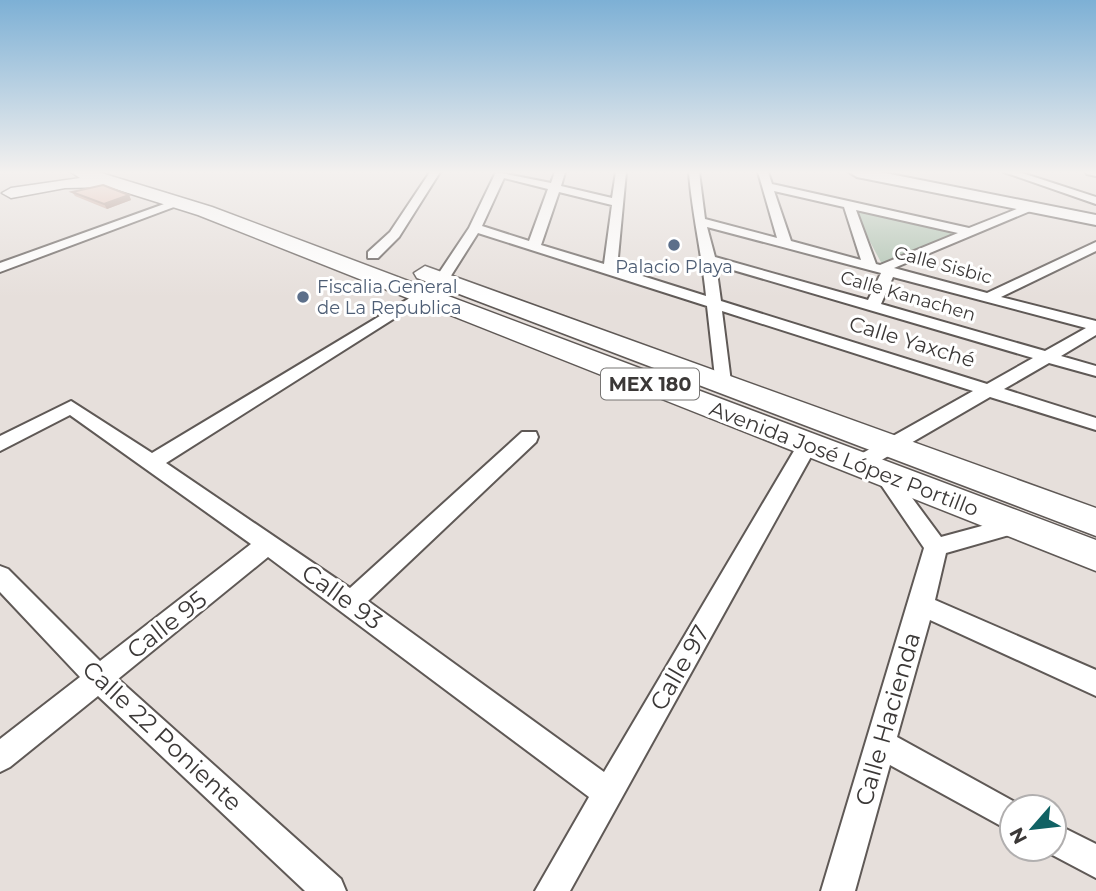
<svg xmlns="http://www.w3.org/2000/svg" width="1096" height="891" font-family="Montserrat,sans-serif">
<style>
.green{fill:#adc2b0}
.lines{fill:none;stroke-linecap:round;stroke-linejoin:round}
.minor-casing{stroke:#5f5956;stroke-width:4}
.secondary-casing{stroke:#5f5956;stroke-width:4}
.primary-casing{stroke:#5f5956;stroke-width:3}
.minor{fill:#fff;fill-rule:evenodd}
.secondary{fill:#fff;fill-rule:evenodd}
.primary{fill:#fff;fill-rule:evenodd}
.wall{fill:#c5a195}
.shaded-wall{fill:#a08379}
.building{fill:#e5bbad;stroke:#a08379;stroke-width:2}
.service-dot{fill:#5c6f8a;stroke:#fff;stroke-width:2.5}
.labels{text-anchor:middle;stroke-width:6;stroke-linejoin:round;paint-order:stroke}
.far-street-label{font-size:18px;fill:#3b3837;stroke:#fff}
.far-service-label{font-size:18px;fill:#4e5e75;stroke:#fff}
.shield{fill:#fff;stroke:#767473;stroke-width:2}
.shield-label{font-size:19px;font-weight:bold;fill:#3b3837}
.street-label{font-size:21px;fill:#3b3837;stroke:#fff}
.near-street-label{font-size:24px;fill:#3b3837;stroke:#fff}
</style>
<rect width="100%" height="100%" fill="#e6dfdb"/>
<polygon class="green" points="851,206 961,232 883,266"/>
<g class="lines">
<defs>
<g id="minor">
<polygon points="430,172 440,172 399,237 378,258 368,258 368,252 390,232"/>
<path d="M496,172L551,183L555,172H565L561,186L612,198L616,172H626L617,268L706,296C702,254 692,214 689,172H699L705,219L777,238L758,172H768L772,184L969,228L1027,205H1035V209L894,268L987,293L1096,242V251L1001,297L1096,321V335L1061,356L1096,366V376L1049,363L1004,389L1096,418V430L990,397L866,469H852L849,464L852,459L973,391L722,311L731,382L728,386H716L707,306L478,233L447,282H437L435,279L469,228ZM504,178L548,189L529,241L482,226ZM774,191L844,207L861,260L791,241ZM559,192L612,205L604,264L541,245ZM856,210L958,233L880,265L876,264ZM707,227L881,273L868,300L715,257ZM716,265L1033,358L987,384L721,301ZM893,277L1086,328L1045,351L881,304Z"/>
<polygon points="1004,172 1019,172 1096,197 1096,204"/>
<polygon points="1086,172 1096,172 1096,176 1087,174"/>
<polygon points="178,199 184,202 182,204 0,272 0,263"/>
<polygon points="423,290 428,291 428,297 166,463 350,588 522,432 536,432 538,437 536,442 368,601 604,772 801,439 808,437 818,444 570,891 535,891 589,797 268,557 118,679 341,879 346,891 305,891 98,696 10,767 0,772 0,739 80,677 0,592 0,566 8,569 100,661 251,544 70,415 0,451 0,436 71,401 152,453"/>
<polygon points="883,466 890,468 941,537 1015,517 1023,519 1026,525 1023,531 946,553 935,600 1096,670 1096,696 930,620 897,737 1024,807 1012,807 1012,832 890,765 855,891 821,891 924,548 873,473 876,468"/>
<polygon points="1054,823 1096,844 1096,878 1043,850 1054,849"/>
</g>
<polygon id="secondary" points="849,172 880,172 1096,215 1096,225 857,177"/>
<g id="primary">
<polygon points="71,172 98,172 212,207 1096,540 1096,571 198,215 109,187 65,188 11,198 2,193 11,188 80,178"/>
<polygon points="425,266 1096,508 1096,536 417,278 414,273"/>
</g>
</defs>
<use href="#minor" class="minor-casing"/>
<use href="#secondary" class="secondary-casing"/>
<use href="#primary" class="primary-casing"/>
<use href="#minor" class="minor"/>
<use href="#secondary" class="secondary"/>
<use href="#primary" class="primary"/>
</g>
<polygon class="wall" points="72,192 129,195 131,200 107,209 75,196"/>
<polygon class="shaded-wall" points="129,195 131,200 107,209 104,204"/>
<polygon class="building" points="103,185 129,195 104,204 72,192"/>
<linearGradient id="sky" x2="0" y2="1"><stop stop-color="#7db0d5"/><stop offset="0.58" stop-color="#f4f1ef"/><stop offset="1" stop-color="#f4f1ef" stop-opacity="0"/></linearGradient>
<rect width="1096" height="297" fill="url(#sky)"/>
<g class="service-dot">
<circle cx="674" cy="245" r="7"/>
<circle cx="303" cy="297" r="7"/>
</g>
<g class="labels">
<g class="far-street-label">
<text transform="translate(943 265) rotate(15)" y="6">Calle Sisbic</text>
<text transform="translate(908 296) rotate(16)" y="6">Calle Kanachen</text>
</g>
<g class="far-service-label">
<text x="674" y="273">Palacio Playa</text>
<text x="317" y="293" text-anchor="start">Fiscalia General<tspan x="317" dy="21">de La Republica</tspan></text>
</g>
<rect class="shield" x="601" y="368.5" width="98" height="31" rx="5"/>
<g class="shield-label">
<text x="650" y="391">MEX 180</text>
</g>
<g class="street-label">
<text transform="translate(912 342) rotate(17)" y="7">Calle Yaxché</text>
<text transform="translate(844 459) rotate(21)" y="7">Avenida José López Portillo</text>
</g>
<g class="near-street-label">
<text transform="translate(342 597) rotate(36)" y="8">Calle 93</text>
<text transform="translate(167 625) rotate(-38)" y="8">Calle 95</text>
<text transform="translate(680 668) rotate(-60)" y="8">Calle 97</text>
<text transform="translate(888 719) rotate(-74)" y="8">Calle Hacienda</text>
<text transform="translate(162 736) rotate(43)" y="8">Calle 22 Poniente</text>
</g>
</g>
<g transform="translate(1033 828) rotate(242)"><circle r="33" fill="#ffffff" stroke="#b1afaf" stroke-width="2"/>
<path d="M0-5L12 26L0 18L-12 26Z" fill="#116264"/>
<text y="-10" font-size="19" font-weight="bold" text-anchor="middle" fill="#3b3837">N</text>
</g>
</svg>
